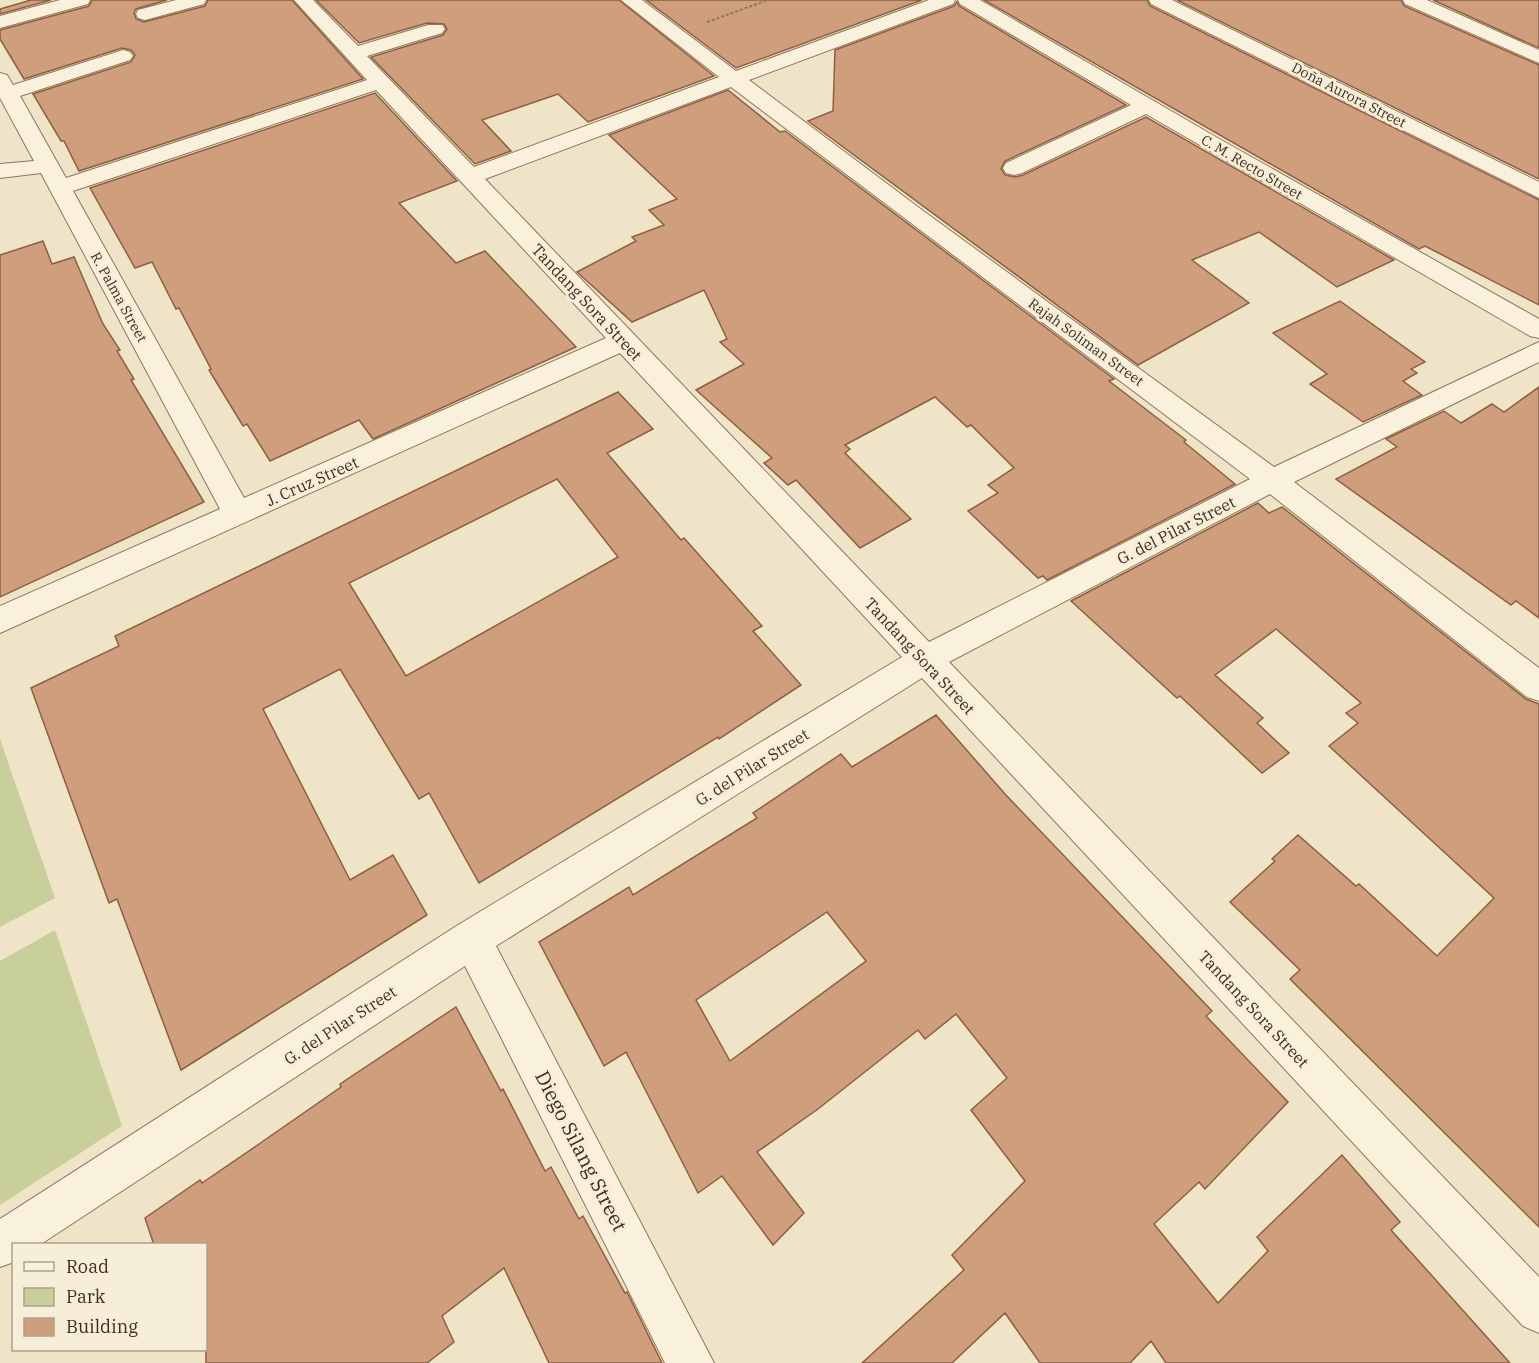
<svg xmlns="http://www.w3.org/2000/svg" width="1539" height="1363" font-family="'IBM Plex Serif',serif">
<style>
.green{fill:#c9cf9b}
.building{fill:#cf9f7d;stroke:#8d5f41;stroke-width:1.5;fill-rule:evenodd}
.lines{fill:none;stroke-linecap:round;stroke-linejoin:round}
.minor-casing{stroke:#8d765c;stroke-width:2}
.path{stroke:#8d765c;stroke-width:2;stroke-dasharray:3 2;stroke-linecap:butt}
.minor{fill:#faf1dc;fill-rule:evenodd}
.labels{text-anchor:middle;stroke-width:6;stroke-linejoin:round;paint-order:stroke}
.far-street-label{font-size:14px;fill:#3d2e20;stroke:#f7eed8}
.street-label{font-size:16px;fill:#3d2e20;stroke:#f7eed8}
.near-street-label{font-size:20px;fill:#3d2e20;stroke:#f7eed8}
</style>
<rect width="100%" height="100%" fill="#f0e4c8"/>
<g class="green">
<polygon points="0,739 55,898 0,927"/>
<polygon points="55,930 122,1126 0,1205 0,961"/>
</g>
<g class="building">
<polygon points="31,0 51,0 0,14 0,9"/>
<polygon points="92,0 167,0 136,9 134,13 136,19 144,22 205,6 208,0 292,0 363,79 79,171 64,141 61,141 33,94 131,62 135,55 131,50 122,48 24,79 0,39 0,30 89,6"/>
<polygon points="316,0 619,0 714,76 588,122 558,94 482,120 511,151 475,164 371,57 443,35 447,29 444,24 427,23 359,43"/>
<polygon points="646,0 922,0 736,68"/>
<polygon points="984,0 1147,0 1150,6 1539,200 1539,305 1425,246 1419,249"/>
<polygon points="1177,0 1401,0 1404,6 1539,65 1539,179"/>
<polygon points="1433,0 1539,0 1539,48"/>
<polygon points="957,2 959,6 1126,105 1005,161 1001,169 1005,175 1015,177 1023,175 1146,117 1394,260 1337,287 1259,232 1192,260 1249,303 1138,365 808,121 833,111 835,50 954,6"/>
<polygon points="728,90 780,132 785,131 1114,379 1109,381 1186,440 1184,442 1235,484 1047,580 1043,576 1038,578 968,511 998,493 988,485 1014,468 971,425 967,427 935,397 845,445 850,449 845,453 911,519 860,548 796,480 788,485 764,463 772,458 696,390 744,364 720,342 727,339 704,290 632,322 577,272 636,241 632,237 664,225 649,210 677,199 609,135"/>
<polygon points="375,93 457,181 399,203 456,263 485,251 576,347 373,439 359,420 270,461 247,424 243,426 209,370 211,369 179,308 176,309 152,262 135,268 90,188"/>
<polygon points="43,241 52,264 74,257 103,324 120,350 117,351 134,379 131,380 204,502 0,597 0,255"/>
<polygon points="1340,301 1425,362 1411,369 1417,373 1403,381 1422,395 1363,422 1310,384 1327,374 1273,333"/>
<polygon points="1539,387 1539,618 1516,601 1511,605 1336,479 1397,447 1386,439 1444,411 1461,423 1492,404 1504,412"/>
<path d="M618,392L653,429L607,453L681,540L684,538L762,626L753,631L801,685L719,739L718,737L479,883L429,793L419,799L340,669L263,709L350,880L393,855L427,915L181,1070L117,899L109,903L31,688L119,646L115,636ZM557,479L618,557L406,676L349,583Z"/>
<polygon points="1258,503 1269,513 1282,507 1526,699 1539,704 1539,1227 1290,979 1300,970 1230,902 1275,861 1272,859 1298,835 1356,886 1359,884 1437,956 1494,898 1329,746 1358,723 1346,713 1361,703 1276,629 1215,675 1263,718 1257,723 1289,753 1262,773 1180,696 1177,698 1071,601"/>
<path d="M936,715L1005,794L1212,1011L1206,1016L1288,1102L1205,1189L1199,1182L1154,1224L1218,1303L1268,1251L1257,1237L1342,1155L1400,1222L1391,1230L1510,1363H1166L1151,1341L1130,1363H1040L1005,1313L952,1363H862L964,1270L952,1255L1025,1181L971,1110L1007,1078L956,1014L925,1039L918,1030L818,1109L757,1152L804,1213L773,1245L722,1176L698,1193L626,1052L604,1066L539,942L629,887L633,895L757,818L753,813L841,754L852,767ZM827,912L866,961L730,1061L696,1000Z"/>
<polygon points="456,1007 501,1091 503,1089 545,1171 551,1167 579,1219 583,1216 625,1293 627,1292 662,1363 549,1363 504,1268 442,1316 454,1342 427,1363 206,1363 206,1245 154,1245 145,1218 200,1180 202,1183 259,1144 341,1087 340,1084"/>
</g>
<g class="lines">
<defs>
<g id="minor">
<polygon points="60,0 90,0 88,4 0,28 0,16"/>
<polygon points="176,0 206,0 204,4 145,20 138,18 136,14 138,10"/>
<path d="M294,0H313L358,46L428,25H442L445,29L442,33L367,56L474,167L719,77L621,0H642L736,71L929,0H955L953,4L749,80L922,210L1274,467L1539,342V362L1294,482L1539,668V701L1527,697L1270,494L949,662L1539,1277V1333L1523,1326L922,678L496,946L714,1363H665L465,966L41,1244H14V1262L0,1267V1219L458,925L902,657L620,353L0,633V606L220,509L41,173L0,178V164L34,161L0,98V73L7,75L13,85L123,50L130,52L133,56L130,60L20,96L66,178L367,80ZM731,87L1250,479L929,642L485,179ZM376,90L606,338L244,498L73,191Z"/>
<polygon points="958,0 980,0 1216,137 1539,319 1539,338 1530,336 1146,114 1022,173 1014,175 1006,173 1003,168 1006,163 1131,105 960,4"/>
<polygon points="1149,0 1172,0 1539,182 1539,198 1151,4"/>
<polygon points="1403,0 1427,0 1539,50 1539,63 1405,4"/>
</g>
</defs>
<use href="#minor" class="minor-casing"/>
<polyline class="path" points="707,22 768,0"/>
<use href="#minor" class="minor"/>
</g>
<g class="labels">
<g class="far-street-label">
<text transform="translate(1349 95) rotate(27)" y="5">Doña Aurora Street</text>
<text transform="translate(1252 167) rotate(30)" y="5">C. M. Recto Street</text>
<text transform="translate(119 297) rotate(61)" y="5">R. Palma Street</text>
<text transform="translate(1086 342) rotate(36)" y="5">Rajah Soliman Street</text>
</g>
<g class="street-label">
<text transform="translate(587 302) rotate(47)" y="6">Tandang Sora Street</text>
<text transform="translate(312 481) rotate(-24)" y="6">J. Cruz Street</text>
<text transform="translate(1176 530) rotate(-27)" y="6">G. del Pilar Street</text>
<text transform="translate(920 656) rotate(47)" y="6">Tandang Sora Street</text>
<text transform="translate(752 767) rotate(-32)" y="6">G. del Pilar Street</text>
<text transform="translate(1254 1009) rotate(47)" y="6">Tandang Sora Street</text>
<text transform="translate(340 1025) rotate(-33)" y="6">G. del Pilar Street</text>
</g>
<g class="near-street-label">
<text transform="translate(581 1151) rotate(63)" y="7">Diego Silang Street</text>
</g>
</g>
<rect x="12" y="1243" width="195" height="108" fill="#f7eed8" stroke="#ada18e" stroke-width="1.5"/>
<rect x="24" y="1262" width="30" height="9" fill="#faf1dc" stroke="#ada18e" stroke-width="1.5"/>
<text x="66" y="1273" font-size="18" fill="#3d2e20">Road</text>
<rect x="24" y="1288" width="30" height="18" fill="#c9cf9b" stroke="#ada18e" stroke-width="1.5"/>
<text x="66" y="1303" font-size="18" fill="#3d2e20">Park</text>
<rect x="24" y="1318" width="30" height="18" fill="#cf9f7d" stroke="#ada18e" stroke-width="1.5"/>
<text x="66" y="1333" font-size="18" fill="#3d2e20">Building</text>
</svg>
